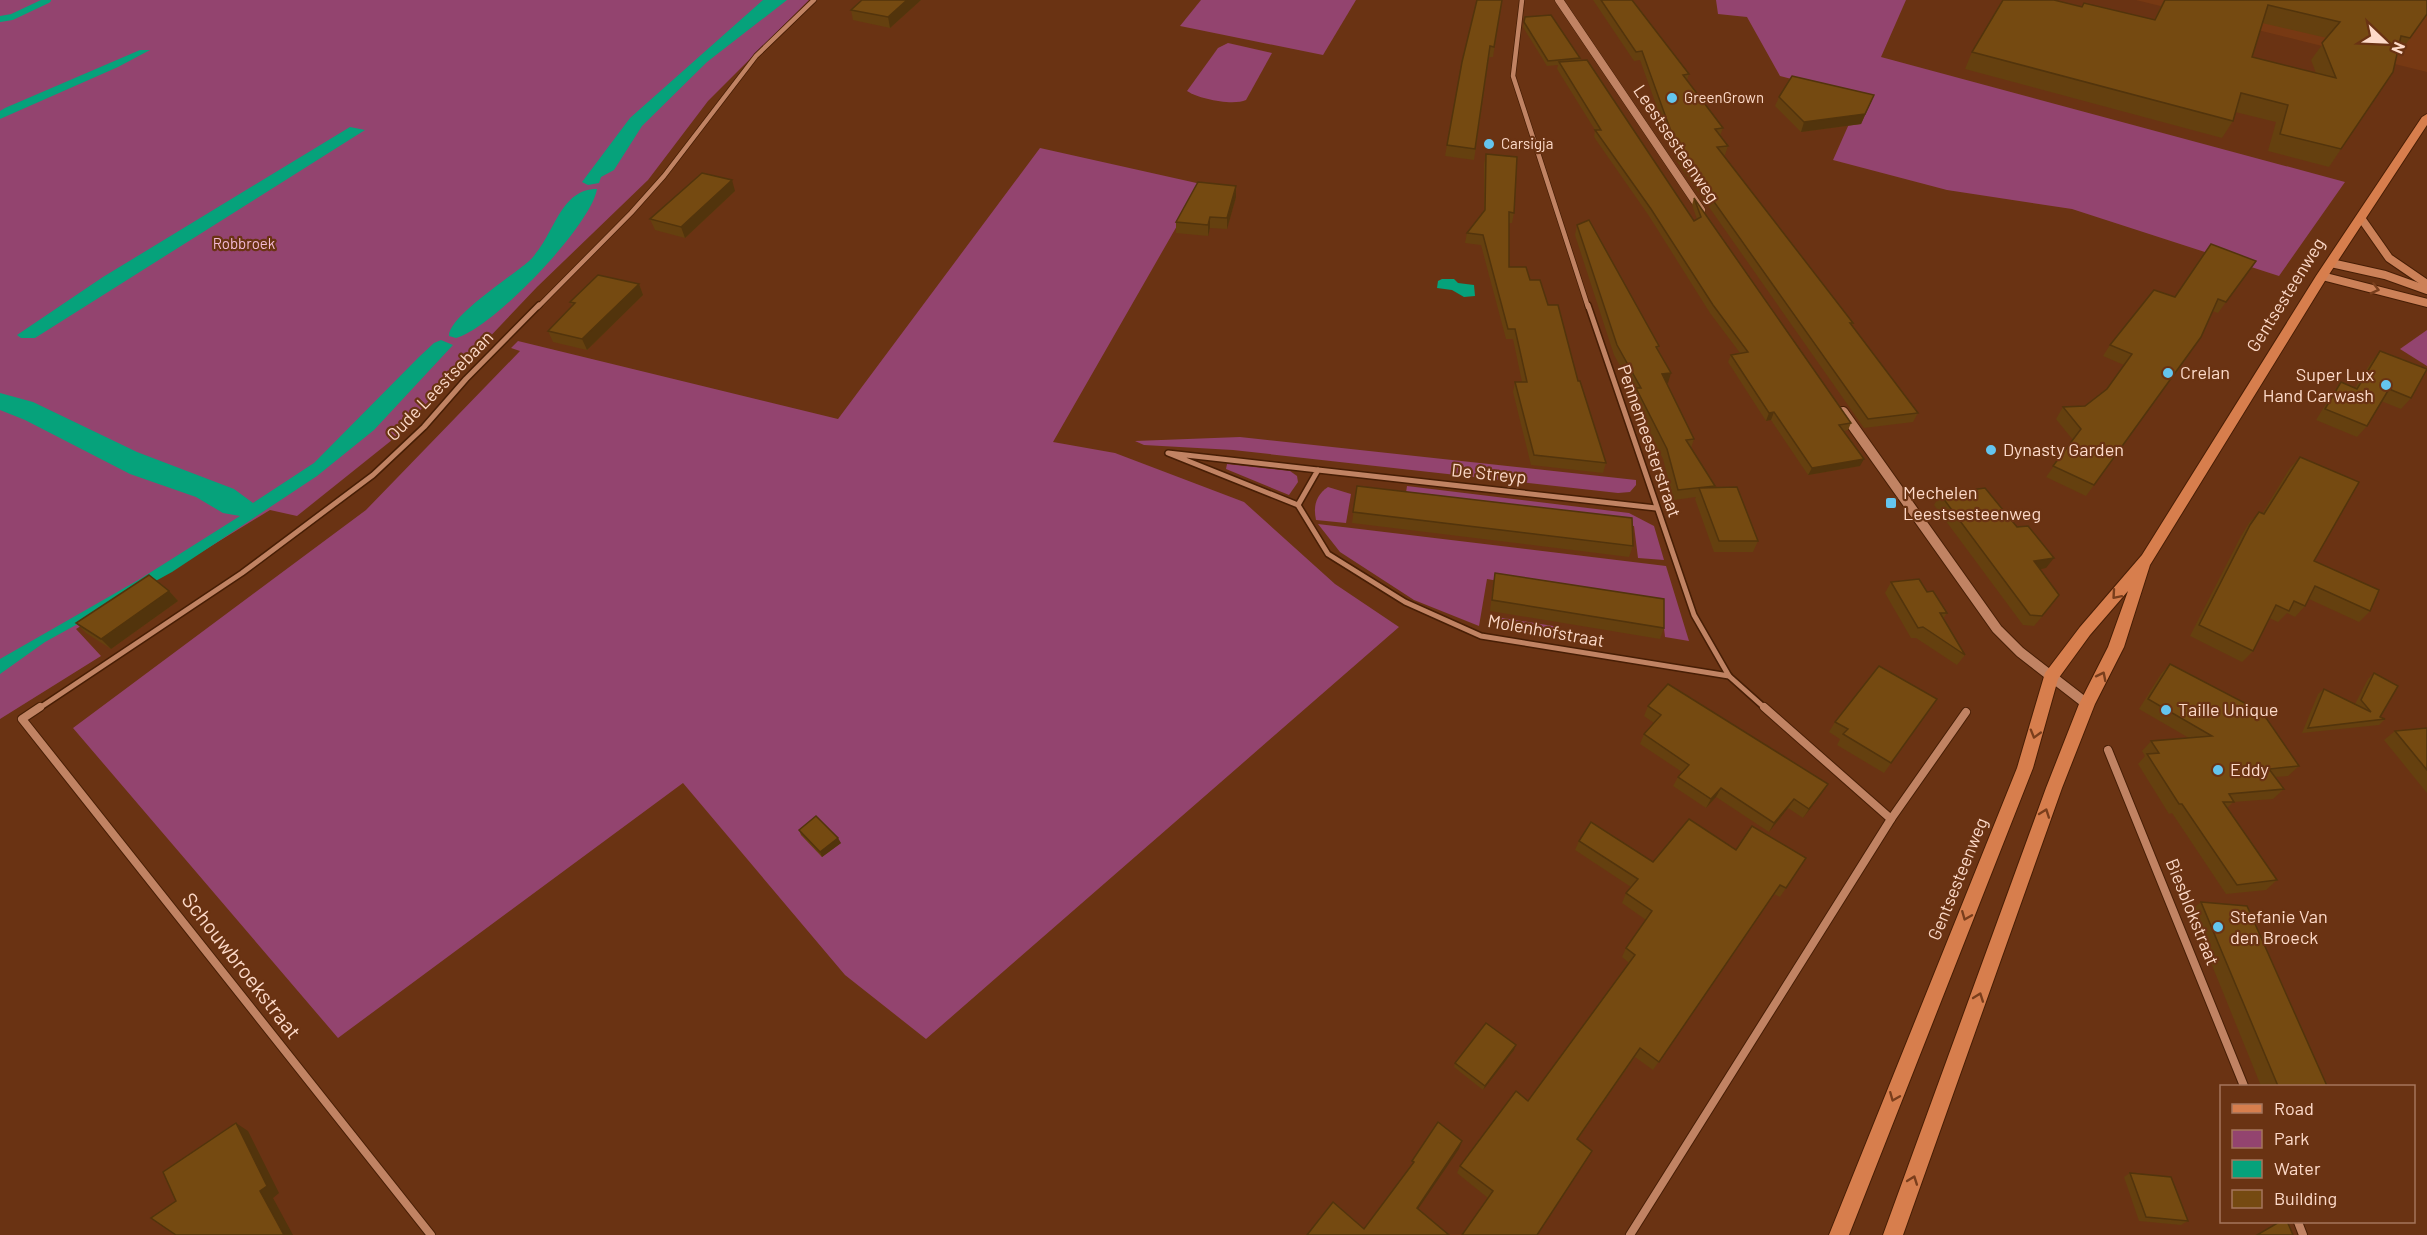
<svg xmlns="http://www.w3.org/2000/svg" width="2427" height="1235" font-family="Barlow,sans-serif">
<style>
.built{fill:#773913}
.green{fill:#93446f}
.water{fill:#06a27b}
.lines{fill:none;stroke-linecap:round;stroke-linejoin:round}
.stream{stroke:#06a27b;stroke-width:6}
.minor-far2-casing{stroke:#471e05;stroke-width:6}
.minor-far1-casing{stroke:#471e05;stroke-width:8}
.minor-casing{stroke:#471e05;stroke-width:10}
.tertiary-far1-casing{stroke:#471e05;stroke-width:9}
.tertiary-casing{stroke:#471e05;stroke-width:12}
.secondary-casing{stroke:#471e05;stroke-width:10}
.primary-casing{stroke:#471e05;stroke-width:2}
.minor-far2{stroke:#c18363;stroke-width:4.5}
.minor-far1{stroke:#c18363;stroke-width:5}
.minor{stroke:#c18363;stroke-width:8}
.tertiary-far1{stroke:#c18363;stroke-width:8}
.tertiary{stroke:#c18363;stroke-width:10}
.secondary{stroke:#cc8158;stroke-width:8}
.primary{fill:#d77e4d;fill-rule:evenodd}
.wall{fill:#65400f;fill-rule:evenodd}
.shaded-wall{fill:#52340c}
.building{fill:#754a11;stroke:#52340c;stroke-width:1.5;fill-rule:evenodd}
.oneway{stroke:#793f1d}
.oneway2{stroke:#7a3e1c}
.poi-dot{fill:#64c5ee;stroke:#6a3313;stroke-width:2}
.labels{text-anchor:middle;stroke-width:4.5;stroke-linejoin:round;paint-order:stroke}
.far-poi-label{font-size:15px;fill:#fddac9;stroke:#6a3313;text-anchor:start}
.far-park-label{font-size:15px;fill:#f3b9d5;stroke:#6a3313}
.street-label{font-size:18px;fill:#fddac9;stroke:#6a3313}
.poi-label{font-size:18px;fill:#fddac9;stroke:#6a3313;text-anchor:start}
.near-street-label{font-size:21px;fill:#fddac9;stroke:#6a3313}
</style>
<rect width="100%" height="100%" fill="#6a3313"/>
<polygon class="built" points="2136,0 2427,0 2427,72"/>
<g class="green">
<polygon points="0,0 809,0 708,101 648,180 537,287 392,440 297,516 270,510 76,629 101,656 0,719"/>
<polygon points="1201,0 1356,0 1323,55 1180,26"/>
<polygon points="1716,0 1906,0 1881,57 2345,182 2279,276 2072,209 1947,190 1833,160 1861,97 1780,76 1747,17 1718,14"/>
<path d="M1228,43L1272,53L1246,100C1233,106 1199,99 1187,91L1218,48Z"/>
<polygon points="1040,148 1201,184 1053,442 1115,453 1244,502 1335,584 1399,627 926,1039 845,975 683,783 338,1038 73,728 366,510 520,351 511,348 518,341 838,419"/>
<polygon points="2427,330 2427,366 2400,349"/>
<polygon points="1240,437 1636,480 1636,485 1630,492 1618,493 1233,450 1144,445 1135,441"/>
<polygon points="1227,464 1290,471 1297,476 1298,482 1289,495 1226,469"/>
<polygon points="1407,486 1629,513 1654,526 1664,560 1638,558 1634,526 1405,499"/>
<path d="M1328,487L1351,494L1346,523L1316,520C1313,506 1316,495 1328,487Z"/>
<polygon points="1318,524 1666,566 1689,641 1665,637 1662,609 1487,579 1479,626 1414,600 1340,552"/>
<polygon points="1491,616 1559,627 1558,636 1490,623"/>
</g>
<g class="water">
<polygon points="763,0 787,0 707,62 642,126 614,170 601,177 599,183 588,185 582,182 630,118"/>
<polygon points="140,50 150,50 118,67 0,119 0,111 5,108"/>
<polygon points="350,127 365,130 35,338 21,338 17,335 103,277"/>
<path d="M597,189C591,226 492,329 456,338L449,336C448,317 513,275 528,262C555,238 558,189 597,189Z"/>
<polygon points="1442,279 1454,279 1458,283 1474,285 1475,296 1464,297 1452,290 1437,288 1438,281"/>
<polygon points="441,340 453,345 374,430 317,476 172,572 45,642 0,674 0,659 140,579 240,516 223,513 196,497 130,474 25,420 0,410 0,393 33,402 137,452 234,489 253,503 314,463 419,357 434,343"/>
</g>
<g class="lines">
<polyline class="stream" points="0,19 12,17 48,0"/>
<defs>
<g id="minor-far2">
<polyline points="1522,0 1513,76 1588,307"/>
<polyline points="538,307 631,213 664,176 756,56 814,0"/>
</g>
<g id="minor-far1">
<polyline points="1588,305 1694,615 1729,676 1766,709"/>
<polygon points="1168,453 1318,470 1298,505"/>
<polyline points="1318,470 1656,508"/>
<polyline points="1298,505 1328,554 1405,602 1481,636 1729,676"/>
<polyline points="38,709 242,573 373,475 424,427 466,379 539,305"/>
</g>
<g id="minor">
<polyline points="40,707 22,719 431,1235"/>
<polyline points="1764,707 1891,819"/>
<polyline points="2108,750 2244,1086"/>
<polyline points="2298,1222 2303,1235"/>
<polyline points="1630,1235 1891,819 1966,712"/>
</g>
<polyline id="tertiary-far1" points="1559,0 1701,210"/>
<polyline id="tertiary" points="1843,412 1997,629 2020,652 2087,704"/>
<g id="secondary">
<polyline points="2361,218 2389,258 2427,284"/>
<polyline points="2331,263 2385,275 2427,290"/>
<polyline points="2322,276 2427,303"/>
</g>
<polygon id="primary" points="2427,114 2427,125 2328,276 2150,565 2124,647 2095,704 2062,788 1903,1235 1883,1235 2046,788 2079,704 2108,647 2128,591 2090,635 2058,679 2033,768 1849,1235 1829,1235 2017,768 2045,673 2080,627 2142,555 2316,276 2422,117"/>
</defs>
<use href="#minor-far2" class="minor-far2-casing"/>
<use href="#minor-far1" class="minor-far1-casing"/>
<use href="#minor" class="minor-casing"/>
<use href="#tertiary-far1" class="tertiary-far1-casing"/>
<use href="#tertiary" class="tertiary-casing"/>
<use href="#secondary" class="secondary-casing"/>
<use href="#primary" class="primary-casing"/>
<use href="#minor-far2" class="minor-far2"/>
<use href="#minor-far1" class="minor-far1"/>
<use href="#minor" class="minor"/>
<use href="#tertiary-far1" class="tertiary-far1"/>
<use href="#tertiary" class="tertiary"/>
<use href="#secondary" class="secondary"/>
<use href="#primary" class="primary"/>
</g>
<g class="wall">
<polygon points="862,0 921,0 890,28 853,20 851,10"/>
<polygon points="1502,0 1493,57 1489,57 1474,160 1445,156 1447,145"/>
<polygon points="1593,0 1632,0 1689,74 1687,80 1723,128 1720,136 1728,146 1725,155 1723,155 1853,323 1852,326 1918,413 1913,422 1864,428 1676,160 1640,60 1634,61"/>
<path d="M2164,0H2427V15L2398,55L2397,54L2341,149L2329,167L2268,151L2276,122L2235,112L2233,121L2222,138L1965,69L1972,52L2082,7L2154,20ZM2262,23L2327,38L2311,60L2316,73L2252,57Z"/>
<polygon points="1525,17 1580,58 1580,60 1694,221 1697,219 1692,205 1694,198 1851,423 1848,430 1844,431 1860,466 1808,475 1771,420 1766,421 1728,362 1731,355 1740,353 1710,313 1649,216 1594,137 1595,130 1557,69 1558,65 1547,66 1523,27"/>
<polygon points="1874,95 1861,124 1801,132 1775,106 1779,97"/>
<polygon points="1486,154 1514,213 1512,223 1509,223 1509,267 1530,280 1548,305 1578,381 1606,463 1603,473 1531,465 1513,392 1515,382 1522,382 1513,339 1506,339 1481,245 1465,243 1467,233 1484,212 1484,164"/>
<polygon points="735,191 685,238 655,230 650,219"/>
<polygon points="1236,197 1227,229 1210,228 1208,236 1176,233 1176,222"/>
<polygon points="1577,225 1659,346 1658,350 1668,383 1666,383 1694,439 1691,448 1715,486 1714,488 1758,541 1753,552 1714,552 1695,499 1696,497 1674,500 1663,459 1633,398 1635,392 1614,355 1575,235"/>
<polygon points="2256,261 2218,313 2212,311 2201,337 2086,496 2046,477 2073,440 2056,419 2063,407 2085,406 2107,389 2124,365 2103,356 2110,345 2175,297"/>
<polygon points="639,284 643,295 587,350 553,342 548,331 572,306 570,302"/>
<polygon points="2380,351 2411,398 2401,409 2381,401 2367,426 2357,437 2316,420 2332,394 2341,382 2355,388 2371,362"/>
<polygon points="2300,457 2314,561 2370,611 2359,622 2309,599 2305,606 2295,617 2287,613 2278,622 2269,618 2253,651 2242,662 2190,636 2241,536 2249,523 2259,512 2262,514 2290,468"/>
<polygon points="1357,486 1633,546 1629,557 1352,523"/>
<polygon points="1940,494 2046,568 2040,569 2052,605 2034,626 2023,625 1934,505"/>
<polygon points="1495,573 1664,628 1660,639 1490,611 1493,584"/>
<polygon points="1891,582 1927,592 1947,613 1943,619 1965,655 1957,665 1916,638 1911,638 1885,593"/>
<polygon points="169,591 178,601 111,649 86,633 76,623"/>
<polygon points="2170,664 2299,766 2288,776 2275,777 2284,789 2273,799 2233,802 2227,808 2277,880 2266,890 2226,894 2172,813 2169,814 2138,764 2145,756 2142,751 2151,741 2189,738 2139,709 2161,674"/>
<polygon points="2374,673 2380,717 2385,719 2379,725 2302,733 2318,694 2324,689 2355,704 2368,679"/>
<polygon points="1937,699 1884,773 1837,745 1840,739 1829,732 1835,722"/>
<polygon points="1648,706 1828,784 1822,793 1803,818 1788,808 1769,832 1716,797 1706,808 1673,786 1678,777 1682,772 1640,744 1644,734 1654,723 1644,716"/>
<polygon points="2427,728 2427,793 2384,740 2395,731"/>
<polygon points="799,830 841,843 822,857 801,835"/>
<polygon points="1579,841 1653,862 1736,850 1806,858 1780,897 1774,894 1653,1070 1635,1057 1578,1139 1488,1198 1457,1173 1460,1166 1528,1101 1629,963 1622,957 1626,948 1646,920 1622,903 1626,893 1631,887 1575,850"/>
<polygon points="2201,902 2327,1086 2261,1086 2190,911"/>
<polygon points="1514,1050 1483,1090 1454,1067 1455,1063"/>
<polygon points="2130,1173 2188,1221 2181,1225 2139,1221 2124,1177"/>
</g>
<g class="shaded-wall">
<polygon points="907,0 921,0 890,28 888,17"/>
<polygon points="1874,95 1861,124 1801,132 1804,122"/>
<polygon points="732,180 735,191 685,238 681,227"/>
<polygon points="1236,186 1236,197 1227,229 1227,218"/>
<polygon points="1210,217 1210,228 1208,236 1208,225"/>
<polygon points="639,284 643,295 587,350 582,339"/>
<polygon points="1671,373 1668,383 1659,384 1662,374"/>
<polygon points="1774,412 1771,420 1766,421 1769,413"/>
<polygon points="1864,459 1860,466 1808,475 1812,468"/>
<polygon points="2054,558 2046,568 2027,572 2034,561"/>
<polygon points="169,591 178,601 111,649 101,639"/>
<polygon points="1828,784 1822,793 1803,818 1809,809"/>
<polygon points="1721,788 1716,797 1706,808 1711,799"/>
<polygon points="1794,799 1788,808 1769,832 1774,823"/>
<polygon points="838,838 841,843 822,857 820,852"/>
<polygon points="1516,1045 1514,1050 1483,1090 1485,1086"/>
<polygon points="236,1123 248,1131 279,1193 273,1198 293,1235 284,1235 260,1191"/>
<polygon points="1462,1141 1459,1149 1414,1215 1417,1208"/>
</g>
<g class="building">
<polygon points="862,0 907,0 888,17 851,10"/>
<polygon points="1477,0 1502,0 1494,47 1490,46 1475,149 1447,145 1462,62"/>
<polygon points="1601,0 1632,0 1689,74 1683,75 1723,128 1715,129 1728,146 1717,147 1853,323 1850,323 1918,413 1868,419 1678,151 1642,51 1636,52"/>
<path d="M2003,0H2054L2082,7L2084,3L2155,20L2165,0H2427V14L2410,38L2401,36L2393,72L2341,149L2280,134L2288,105L2241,93L2233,121L1972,52ZM2268,5L2340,22L2322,43L2336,78L2252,57Z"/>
<polygon points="1551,15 1580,58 1548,61 1524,22 1525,17"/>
<polygon points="1587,60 1694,221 1701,217 1694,198 1851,423 1839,425 1864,459 1812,468 1774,412 1769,413 1731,355 1748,352 1713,305 1651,209 1595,130 1601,130 1559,62"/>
<polygon points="1792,76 1874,95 1865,114 1804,122 1779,97"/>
<polygon points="1486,154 1517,157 1514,213 1509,212 1509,267 1526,267 1530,280 1540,280 1548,305 1558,305 1578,381 1580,381 1606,463 1534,455 1515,382 1527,382 1515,329 1508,329 1483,235 1467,233 1485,210"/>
<polygon points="702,173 732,180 681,227 650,219"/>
<polygon points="1198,182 1236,186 1227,218 1210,217 1208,225 1176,222"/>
<polygon points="1589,220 1659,346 1656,347 1671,373 1662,374 1694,439 1686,440 1715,486 1678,490 1667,449 1636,388 1641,388 1617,345 1577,225"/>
<polygon points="2211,244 2256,261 2226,302 2218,299 2201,337 2094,485 2053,466 2081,429 2063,407 2085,406 2107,389 2132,354 2110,345 2154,290 2175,297"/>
<polygon points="598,275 639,284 582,339 548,331 575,303 570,302"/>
<polygon points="2380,351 2427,369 2411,398 2389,389 2367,426 2325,409 2341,382 2357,389"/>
<polygon points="2300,457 2359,482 2314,561 2379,590 2370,611 2315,586 2305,606 2294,601 2289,611 2276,605 2253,651 2199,625 2250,525 2259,512 2264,514"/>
<polygon points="1357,486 1632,518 1633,546 1353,512"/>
<polygon points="1737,487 1758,541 1719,541 1699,488"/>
<polygon points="1985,488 2017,527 2028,526 2054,558 2034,561 2059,595 2042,616 2030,615 1940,494"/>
<polygon points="1495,573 1664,599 1664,628 1492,600"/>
<polygon points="149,575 169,591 101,639 76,623"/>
<polygon points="1919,579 1927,592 1933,591 1947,613 1940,613 1965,655 1923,627 1918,628 1891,582"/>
<polygon points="2170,664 2262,712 2299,766 2269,769 2284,789 2229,794 2234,802 2223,802 2277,880 2237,885 2182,804 2179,804 2147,754 2159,753 2151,741 2212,736 2148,699"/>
<polygon points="1879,666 1937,699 1891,763 1843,734 1848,729 1835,722"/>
<polygon points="2374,673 2398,686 2380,717 2385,719 2308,728 2324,689 2371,712 2361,700"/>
<polygon points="1668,684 1828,784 1809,809 1794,799 1774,823 1721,788 1711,799 1678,777 1689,765 1644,734 1661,715 1648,706"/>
<polygon points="2427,728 2427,770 2395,731"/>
<polygon points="816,816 838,838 820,852 799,830"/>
<polygon points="1689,819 1736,850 1752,826 1806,858 1786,888 1780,885 1659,1062 1640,1048 1577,1139 1592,1151 1537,1235 1462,1235 1493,1191 1460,1166 1516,1091 1528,1101 1635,955 1626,948 1652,911 1626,893 1638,879 1579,841 1591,822 1653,862"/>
<polygon points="2201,902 2247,906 2327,1086 2278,1086"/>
<polygon points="1486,1023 1516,1045 1485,1086 1455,1063"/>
<polygon points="1438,1122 1462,1141 1417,1208 1449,1235 1307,1235 1333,1202 1364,1229 1414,1162 1412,1161"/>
<polygon points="236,1123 267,1186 260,1191 284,1235 176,1235 151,1218 176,1201 163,1172"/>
<polygon points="2130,1173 2171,1177 2188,1221 2146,1217"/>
<polygon points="2281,1221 2287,1221 2293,1235 2257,1235"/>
</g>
<defs><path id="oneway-chevron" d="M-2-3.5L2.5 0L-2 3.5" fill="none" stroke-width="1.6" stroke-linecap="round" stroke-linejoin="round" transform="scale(1.5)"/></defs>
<use class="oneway" href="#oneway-chevron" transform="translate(2375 289) rotate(14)"/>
<g class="oneway2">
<use href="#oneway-chevron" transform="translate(2116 595) rotate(131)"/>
<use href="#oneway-chevron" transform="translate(2102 676) rotate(-63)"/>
<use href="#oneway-chevron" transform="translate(2035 734) rotate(106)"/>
<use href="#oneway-chevron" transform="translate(2045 813) rotate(-70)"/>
<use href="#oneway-chevron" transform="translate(1966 916) rotate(112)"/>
<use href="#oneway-chevron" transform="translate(1979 997) rotate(-70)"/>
<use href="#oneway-chevron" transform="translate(1894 1097) rotate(112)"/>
<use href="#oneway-chevron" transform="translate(1913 1180) rotate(-70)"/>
</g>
<g class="poi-dot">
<circle cx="1672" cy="98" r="6"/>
<circle cx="1489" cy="144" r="6"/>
<circle cx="2168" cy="373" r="6"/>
<circle cx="2386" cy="385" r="6"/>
<circle cx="1991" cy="450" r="6"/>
<rect x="1885" y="497" width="12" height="12" rx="3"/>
<circle cx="2166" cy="710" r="6"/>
<circle cx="2218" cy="770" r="6"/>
<circle cx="2218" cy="927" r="6"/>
</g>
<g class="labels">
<g class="far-poi-label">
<text x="1684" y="103">GreenGrown</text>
<text x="1501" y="149">Carsigja</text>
</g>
<g class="far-park-label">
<text x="244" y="249">Robbroek</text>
</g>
<g class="street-label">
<text transform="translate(1676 144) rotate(56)" y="6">Leestsesteenweg</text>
<text transform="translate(2286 295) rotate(-58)" y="6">Gentsesteenweg</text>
<text transform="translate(440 386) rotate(-46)" y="6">Oude Leestsebaan</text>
<text transform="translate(1649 441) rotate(71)" y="6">Pennemeesterstraat</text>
<text transform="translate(1489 474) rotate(6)" y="6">De Streyp</text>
<text transform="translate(1546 631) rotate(10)" y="6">Molenhofstraat</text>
<text transform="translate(1958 879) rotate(-68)" y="6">Gentsesteenweg</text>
<text transform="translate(2192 912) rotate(68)" y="6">Biesblokstraat</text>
</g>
<g class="poi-label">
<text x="2180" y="379">Crelan</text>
<text x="2374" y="381" text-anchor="end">Super Lux<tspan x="2374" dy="21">Hand Carwash</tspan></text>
<text x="2003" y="456">Dynasty Garden</text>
<text x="1903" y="499">Mechelen<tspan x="1903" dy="21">Leestsesteenweg</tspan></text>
<text x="2178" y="716">Taille Unique</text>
<text x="2230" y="776">Eddy</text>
<text x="2230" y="923">Stefanie Van<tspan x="2230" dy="21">den Broeck</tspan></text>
</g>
<g class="near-street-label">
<text transform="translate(241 966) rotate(52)" y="7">Schouwbroekstraat</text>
</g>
</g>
<rect x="2220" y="1085" width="195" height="138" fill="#6a3313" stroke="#a5765c" stroke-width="1.5"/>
<rect x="2232" y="1104" width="30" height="9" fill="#d77e4d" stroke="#a5765c" stroke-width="1.5"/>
<text x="2274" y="1115" font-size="18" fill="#fddac9">Road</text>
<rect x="2232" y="1130" width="30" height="18" fill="#93446f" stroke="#a5765c" stroke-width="1.5"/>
<text x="2274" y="1145" font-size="18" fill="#fddac9">Park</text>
<rect x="2232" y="1160" width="30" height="18" fill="#06a27b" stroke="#a5765c" stroke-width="1.5"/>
<text x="2274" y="1175" font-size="18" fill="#fddac9">Water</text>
<rect x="2232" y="1190" width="30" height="18" fill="#754a11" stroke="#a5765c" stroke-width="1.5"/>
<text x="2274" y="1205" font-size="18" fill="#fddac9">Building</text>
<g transform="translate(2385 42) rotate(113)" stroke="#6a3313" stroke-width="4.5" paint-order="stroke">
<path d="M0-4.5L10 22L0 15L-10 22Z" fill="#fddac9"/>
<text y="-9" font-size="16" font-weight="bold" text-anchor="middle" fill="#fddac9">N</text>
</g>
</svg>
